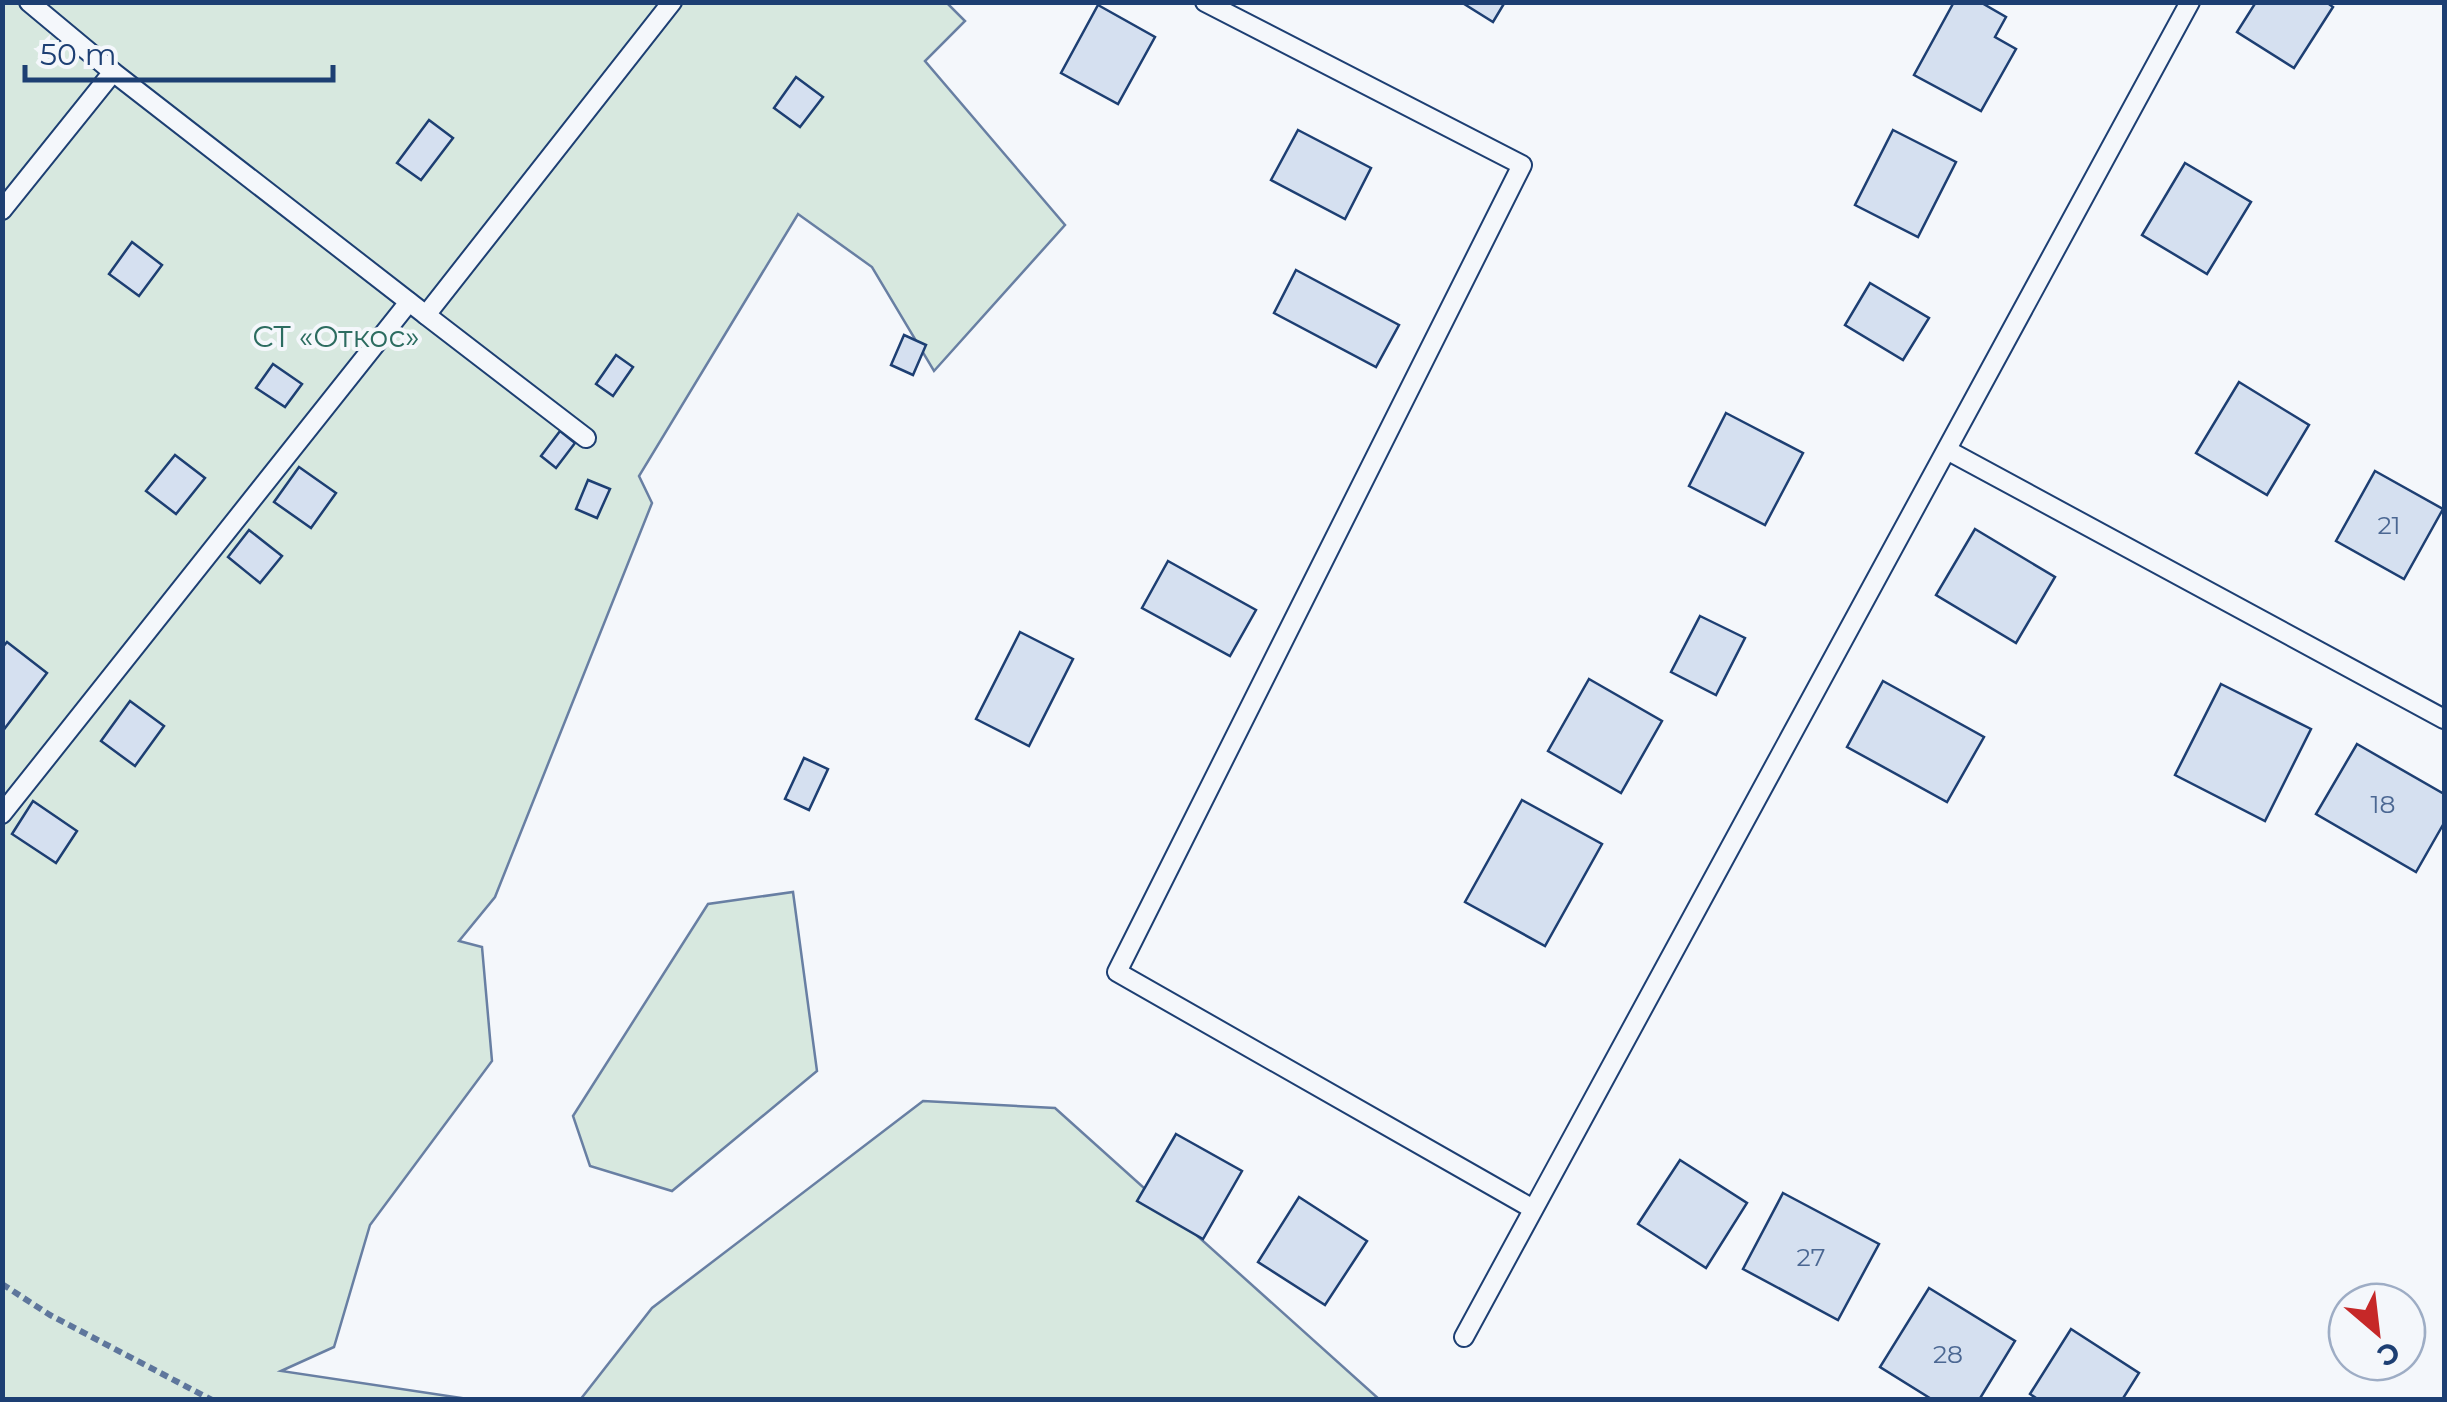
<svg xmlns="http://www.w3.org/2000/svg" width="2447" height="1402" font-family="Montserrat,sans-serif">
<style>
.green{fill:#d7e8df;stroke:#687fa3;stroke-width:2.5}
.building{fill:#d5e0f0;stroke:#1d3f73;stroke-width:2.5}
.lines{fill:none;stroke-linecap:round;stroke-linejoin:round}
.service-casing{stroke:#1d3f73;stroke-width:22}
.path{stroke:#5e769c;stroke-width:6;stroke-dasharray:8 5;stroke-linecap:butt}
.service{stroke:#f4f7fb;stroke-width:18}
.labels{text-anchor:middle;stroke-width:8;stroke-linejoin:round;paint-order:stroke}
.number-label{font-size:25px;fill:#4b6792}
.park-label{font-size:30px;fill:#2c6c60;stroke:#f4f7fb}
</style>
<rect width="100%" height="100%" fill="#f4f7fb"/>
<g class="green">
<polygon points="3,3 947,3 965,21 925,61 1065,225 934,371 872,267 798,214 639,476 652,503 495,897 459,941 482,947 492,1061 370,1225 334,1347 281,1371 468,1399 3,1400"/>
<polygon points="793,892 817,1071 672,1191 590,1166 573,1116 708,904"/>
<polygon points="923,1101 1055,1108 1380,1400 580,1400 652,1308"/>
</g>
<g class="building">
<polygon points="1461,2 1505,2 1493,22"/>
<polygon points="1954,2 1980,2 2006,17 1995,37 2016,49 1981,111 1914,75"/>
<polygon points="2256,2 2326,2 2333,7 2294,68 2237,32"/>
<polygon points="1098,5 1155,37 1118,104 1061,73"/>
<polygon points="796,77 823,97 800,127 774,108"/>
<polygon points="429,120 453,138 421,180 397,163"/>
<polygon points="1298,130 1371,168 1345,219 1271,180"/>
<polygon points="1893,130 1956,162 1918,237 1855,205"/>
<polygon points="2185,163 2251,202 2207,274 2142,235"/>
<polygon points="132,242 162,265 139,296 109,274"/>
<polygon points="1296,270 1399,325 1376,367 1274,313"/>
<polygon points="1870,283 1929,318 1903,360 1845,325"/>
<polygon points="904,335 926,345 913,375 891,365"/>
<polygon points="616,355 633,367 613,396 596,384"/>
<polygon points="273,364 302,384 285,407 256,388"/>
<polygon points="2239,382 2309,425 2267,495 2196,453"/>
<polygon points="1726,413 1803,453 1765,525 1689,486"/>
<polygon points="560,431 575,443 556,468 541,456"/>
<polygon points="175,455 205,478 176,514 146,491"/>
<polygon points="299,467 336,493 311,528 274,502"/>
<polygon points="2375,471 2443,509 2404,579 2336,541"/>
<polygon points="588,480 610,489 597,518 576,509"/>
<polygon points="1975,529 2055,577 2016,643 1936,595"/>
<polygon points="249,530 282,556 260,583 228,557"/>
<polygon points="1168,561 1256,610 1230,656 1142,608"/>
<polygon points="1700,616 1745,638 1716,695 1671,672"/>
<polygon points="1020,632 1073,659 1029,746 976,719"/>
<polygon points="7,642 47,673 2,732 2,648"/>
<polygon points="1589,679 1662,721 1621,793 1548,751"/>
<polygon points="1883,681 1984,737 1947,802 1847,747"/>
<polygon points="2221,684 2311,729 2265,821 2175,775"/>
<polygon points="130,701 164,726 135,766 101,741"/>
<polygon points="2357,744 2444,794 2444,823 2416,872 2316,814"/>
<polygon points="804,758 828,769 809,810 785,799"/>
<polygon points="1522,800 1602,844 1545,946 1465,902"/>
<polygon points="33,801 77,831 56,863 12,834"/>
<polygon points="1176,1134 1242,1171 1203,1239 1137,1201"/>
<polygon points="1680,1160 1747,1203 1706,1268 1638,1224"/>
<polygon points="1783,1193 1879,1244 1838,1320 1743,1269"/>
<polygon points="1299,1197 1367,1241 1325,1305 1258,1262"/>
<polygon points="1929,1288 2015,1341 1979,1400 1933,1400 1880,1367"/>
<polygon points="2071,1329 2139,1373 2122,1400 2039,1400 2030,1394"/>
</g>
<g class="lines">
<defs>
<g id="service">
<polyline points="29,2 113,72 426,315 672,2"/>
<polyline points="1205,2 1522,165 1117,972 1533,1209"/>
<polyline points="2,210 113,72"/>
<polyline points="426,315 586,438"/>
<polyline points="1947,450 2444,719"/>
<polyline points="2,814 409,302"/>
<polyline points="1464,1337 2190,2"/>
</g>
</defs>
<use href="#service" class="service-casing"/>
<polyline class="path" points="2,1284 50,1315 212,1400"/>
<use href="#service" class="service"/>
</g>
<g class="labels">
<g class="number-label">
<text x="2389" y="534">21</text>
<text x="2383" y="813">18</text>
<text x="1811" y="1266">27</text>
<text x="1948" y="1363">28</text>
</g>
<g class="park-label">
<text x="336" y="347">СТ «Откос»</text>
</g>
</g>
<rect width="2447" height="1402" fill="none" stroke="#1d3f73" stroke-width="10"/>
<g transform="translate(2377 1332) rotate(152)"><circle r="48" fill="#f4f7fb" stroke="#9eadc5" stroke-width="2.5"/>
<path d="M0-8L18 38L0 25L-18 38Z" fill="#c62828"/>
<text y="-15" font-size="28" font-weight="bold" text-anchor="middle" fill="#1d3f73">С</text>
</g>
<path d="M25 65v15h308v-15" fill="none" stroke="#1d3f73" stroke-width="5"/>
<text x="40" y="65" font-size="30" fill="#1d3f73" stroke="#f4f7fb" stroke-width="8" paint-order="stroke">50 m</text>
</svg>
